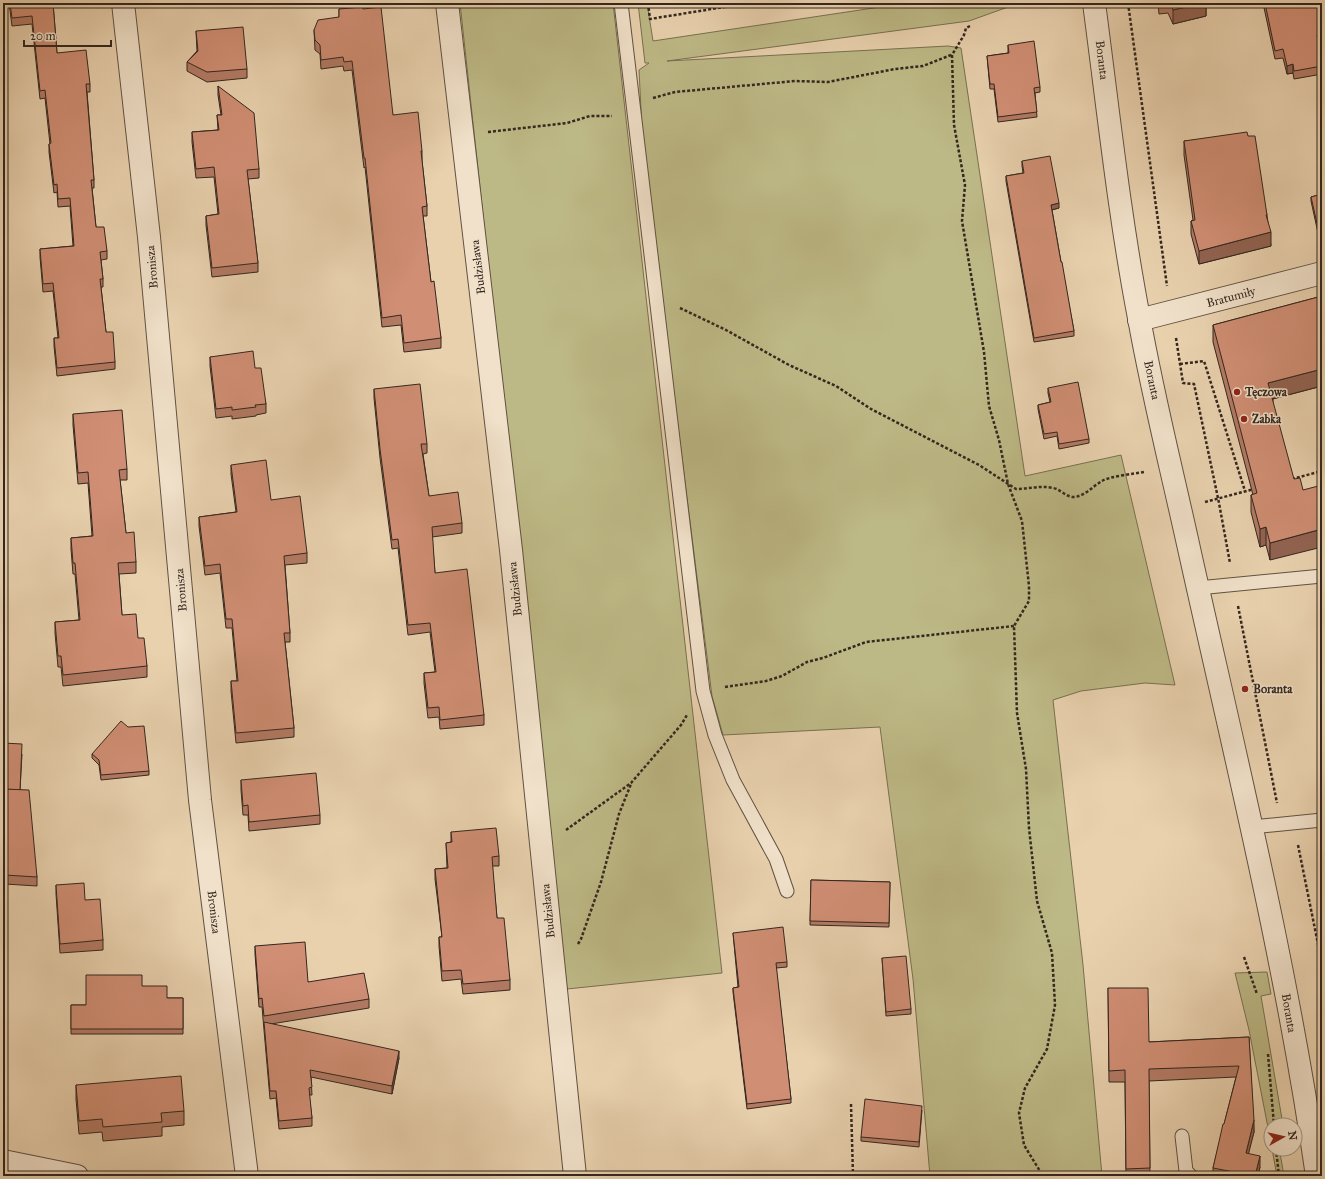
<svg xmlns="http://www.w3.org/2000/svg" width="1325" height="1179" font-family="'IM FELL Great Primer',serif">
<style>
.green{fill:#bdb986;stroke:#787052}
.lines{fill:none;stroke-linecap:round;stroke-linejoin:round}
.service-casing{stroke:#605243;stroke-width:15}
.minor-casing{stroke:#605243;stroke-width:24}
.path{stroke:#33271f;stroke-width:2.5;stroke-dasharray:3 2;stroke-linecap:butt}
.service{stroke:#f1e1ca;stroke-width:13}
.minor{stroke:#f1e1ca;stroke-width:22}
.wall{fill:#b37a64;stroke:#33271f}
.shaded-wall{fill:#926351;stroke:#33271f}
.building{fill:#d08e74;stroke:#33271f}
.poi-dot{fill:#8f2418;stroke:#f1e1ca;stroke-width:1.5}
.labels{text-anchor:middle;stroke-width:3;stroke-linejoin:round;paint-order:stroke}
.street-label{font-size:12px;fill:#33271f;stroke:#f1e1ca}
.poi-label{font-size:12px;font-weight:bold;fill:#33271f;stroke:#f1e1ca;text-anchor:start}
</style>
<rect width="100%" height="100%" fill="#e9d1ae"/>
<filter id="stains"><feTurbulence type="fractalNoise" baseFrequency=".005" numOctaves="4"/><feColorMatrix values="0 0 0 0 .2 0 0 0 0 .09 0 0 0 0 .02 0 0 0 .5 -.17"/></filter>
<radialGradient id="worn" r=".72"><stop offset=".6" stop-color="#630" stop-opacity="0"/><stop offset="1" stop-color="#630" stop-opacity=".3"/></radialGradient>
<g class="green">
<polygon points="460,3 613,3 722,973 567,989"/>
<polygon points="638,3 647,3 653,41 907,3 1043,3 1008,7 969,21 667,61 948,46 961,48 1025,476 1121,455 1175,685 1145,683 1081,691 1053,700 1083,965 1102,1176 930,1176 913,979 880,727 723,735 712,696 643,149 639,70 649,63 645,63"/>
<polygon points="1267,972 1271,994 1261,996 1283,1125 1271,1125 1271,1143 1249,1030 1235,973"/>
<polygon points="1272,1149 1287,1149 1288,1152 1280,1153 1284,1176 1277,1176"/>
</g>
<g class="lines">
<defs>
<g id="service">
<polyline points="621,3 703,691 715,735 733,780 776,859 787,891"/>
<polyline points="1198,588 1322,576"/>
<polyline points="1252,827 1322,820"/>
<polyline points="1182,1136 1186,1171 1191,1176"/>
</g>
<g id="minor">
<polyline points="123,3 149,237 200,800 247,1176"/>
<polyline points="447,3 511,550 575,1176"/>
<path d="M1094,3C1108,108 1119,214 1139,318C1153,397 1173,475 1190,553C1236,760 1287,966 1317,1176"/>
<polyline points="1139,320 1322,273"/>
<polyline points="3,1161 77,1176"/>
</g>
</defs>
<use href="#service" class="service-casing"/>
<use href="#minor" class="minor-casing"/>
<g class="path">
<polyline points="648,3 650,19 749,3"/>
<polyline points="1128,3 1167,286"/>
<polyline points="970,26 966,28 964,35 952,55 954,125 965,185 962,221 984,352 989,406 999,440 1008,484 1022,521 1029,586 1029,601 1014,626 1017,713 1026,769 1029,828 1037,901 1052,953 1055,1005 1047,1049 1025,1088 1019,1113 1024,1145 1043,1176"/>
<polyline points="653,98 675,92 795,81 828,82 895,69 923,66 951,55"/>
<polyline points="488,132 567,123 590,116 612,116"/>
<path d="M680,308L726,330L789,365L836,386L871,409L979,465L1016,489C1029,489 1040,485 1053,488C1060,489 1065,496 1073,497C1084,497 1093,486 1102,481C1110,476 1134,474 1144,472"/>
<polyline points="1176,338 1183,383 1194,384 1219,503 1230,563"/>
<polyline points="1180,364 1204,361 1245,491"/>
<polyline points="1292,479 1322,471"/>
<polyline points="1205,502 1254,489"/>
<polyline points="1238,606 1277,803"/>
<polyline points="725,687 766,681 782,676 807,662 823,658 866,642 1014,626"/>
<polyline points="566,830 631,783 681,725 687,715"/>
<polyline points="1298,845 1322,964"/>
<polyline points="578,944 581,939 601,882 619,814 631,784"/>
<polyline points="1244,957 1257,994"/>
<polyline points="1268,1054 1274,1125"/>
<polyline points="851,1104 853,1176"/>
<polyline points="1276,1149 1279,1176"/>
</g>
<use href="#service" class="service"/>
<use href="#minor" class="minor"/>
</g>
<g class="wall">
<polygon points="9,3 53,3 57,53 90,84 90,92 87,92 94,180 94,188 92,188 96,227 107,251 107,259 101,260 103,279 103,287 101,287 106,332 115,362 115,369 57,376 54,346 54,338 58,338 53,291 43,292 40,257 40,249 73,246 70,206 58,207 57,192 54,193 49,152 49,144 50,144 45,98 40,99 32,24 12,26"/>
<polygon points="1158,3 1206,3 1206,16 1173,24 1168,13 1159,14"/>
<polygon points="1263,3 1322,3 1322,42 1318,43 1322,60 1322,74 1294,79 1293,73 1287,74 1283,58 1275,59"/>
<polygon points="339,9 363,9 393,115 422,151 422,161 427,206 427,216 423,216 431,282 441,338 441,348 404,352 401,325 382,327 365,167 364,168 352,70 344,71 343,66 321,69 320,54 315,50 314,30 339,18"/>
<polygon points="196,31 247,69 247,78 207,82 187,71 187,62 197,51"/>
<polygon points="1008,45 1040,87 1040,92 1035,93 1037,117 998,122 994,89 990,89 987,56 1008,53"/>
<polygon points="218,86 259,169 259,178 248,179 258,263 258,272 212,277 206,225 206,216 218,214 214,177 196,178 192,142 192,132 218,130 217,115 221,115 218,95"/>
<polygon points="1248,136 1267,215 1271,246 1199,264 1191,234 1191,221 1193,220 1184,155 1184,141"/>
<polygon points="1022,161 1059,208 1052,210 1061,262 1074,331 1074,336 1034,342 1006,181 1006,176 1023,173 1022,166"/>
<polygon points="1322,194 1322,232 1318,233 1311,201 1311,197"/>
<polygon points="1322,296 1322,386 1273,399 1270,560 1266,545 1260,547 1251,512 1251,495 1253,495 1213,342 1213,325"/>
<polygon points="210,357 255,368 266,404 266,413 256,415 256,416 232,419 232,416 216,418 210,366"/>
<polygon points="1048,388 1089,439 1089,443 1059,449 1057,436 1044,439 1038,409 1038,405 1050,402 1048,393"/>
<polygon points="374,389 427,444 427,453 423,454 429,496 462,523 462,533 432,537 435,573 484,715 484,725 440,729 439,717 428,718 424,683 424,673 435,672 430,632 408,635 398,548 392,549 380,458 374,398"/>
<polygon points="73,414 127,469 127,480 120,480 126,533 136,562 136,573 119,574 122,615 138,638 147,666 147,677 63,686 61,667 58,667 55,633 55,622 79,620 75,574 73,574 71,549 71,538 92,536 88,483 78,484 73,425"/>
<polygon points="231,465 271,500 307,553 307,563 285,565 290,633 290,642 285,642 294,728 294,737 236,743 231,691 231,681 237,681 232,628 226,628 220,573 205,575 199,526 199,517 236,512 231,474"/>
<polygon points="3,743 22,754 20,790 37,877 37,886 5,884 3,849"/>
<polygon points="92,754 149,771 149,775 101,780 99,765 92,758"/>
<polygon points="241,780 320,815 320,824 249,831 248,815 243,815 241,790"/>
<polygon points="451,832 499,856 499,866 492,866 497,918 510,980 510,990 463,994 461,979 442,981 439,946 439,937 442,937 435,879 435,869 447,868 446,843 451,842"/>
<polygon points="811,880 890,882 889,927 810,925"/>
<polygon points="56,885 85,900 103,940 103,950 60,953 56,894"/>
<polygon points="733,933 787,962 787,967 776,968 791,1099 791,1103 747,1109 733,992 733,988 738,987"/>
<polygon points="255,946 308,982 369,999 369,1008 271,1024 399,1058 392,1094 311,1077 312,1095 309,1095 312,1118 312,1126 279,1129 276,1098 270,1099 262,1007 259,1007 255,954"/>
<polygon points="882,958 911,1009 911,1014 886,1016"/>
<polygon points="142,986 167,998 183,998 183,1034 71,1034 71,1005 86,1005"/>
<polygon points="1108,988 1149,1042 1249,1037 1254,1132 1248,1153 1260,1167 1258,1176 1213,1176 1213,1168 1236,1077 1149,1081 1150,1176 1126,1176 1125,1082 1109,1082"/>
<polygon points="76,1085 184,1111 184,1125 162,1127 162,1136 103,1141 102,1132 79,1134 76,1099"/>
<polygon points="922,1110 919,1147 861,1141 861,1137"/>
</g>
<g class="shaded-wall">
<polygon points="1203,3 1206,3 1206,16 1173,24 1173,10"/>
<polygon points="1322,34 1322,42 1317,43 1317,35"/>
<polygon points="1293,64 1293,73 1287,74 1287,66"/>
<polygon points="1059,203 1059,208 1051,210 1051,205"/>
<polygon points="1271,232 1271,246 1199,264 1199,251"/>
<polygon points="1322,369 1322,386 1268,400 1268,383"/>
<polygon points="1266,527 1266,545 1260,547 1260,529"/>
<polygon points="1322,529 1322,547 1270,560 1270,543"/>
<polygon points="399,1051 399,1058 392,1094 392,1086"/>
<polygon points="1254,1120 1254,1132 1246,1164 1246,1153"/>
<polygon points="1260,1156 1260,1167 1258,1176 1255,1176"/>
</g>
<g class="building">
<polygon points="10,3 53,3 57,53 86,50 90,84 86,84 94,180 91,180 96,227 104,227 107,251 100,252 103,279 100,279 106,332 113,332 115,362 57,368 54,338 59,338 53,283 43,284 40,249 74,246 70,198 58,199 57,184 54,185 49,144 51,143 45,90 40,91 32,16 12,18"/>
<polygon points="1170,3 1203,3 1173,10"/>
<polygon points="1265,3 1322,3 1322,34 1317,35 1322,60 1322,66 1294,71 1293,64 1287,66 1283,49 1275,51"/>
<polygon points="362,7 363,9 381,7 393,115 418,112 422,151 421,151 427,206 422,207 431,282 434,281 441,338 404,343 401,315 382,318 365,158 364,158 352,61 344,62 343,57 321,60 320,45 315,40 314,30 318,20 339,17 339,9"/>
<polygon points="243,27 247,69 207,72 187,62 198,51 196,31"/>
<polygon points="1034,41 1040,87 1034,88 1037,112 998,117 994,84 990,84 987,56 1009,53 1008,45"/>
<polygon points="218,86 254,113 259,169 247,170 258,263 212,268 206,216 219,214 214,167 196,169 192,132 219,130 217,115 222,115"/>
<polygon points="1247,132 1248,136 1255,136 1267,215 1266,215 1271,232 1199,251 1191,221 1195,220 1184,141"/>
<polygon points="1050,156 1059,203 1051,205 1061,262 1062,262 1074,331 1034,338 1006,176 1024,173 1022,161"/>
<polygon points="1322,194 1322,228 1318,228 1311,197"/>
<polygon points="1322,296 1322,369 1268,383 1294,479 1300,478 1303,490 1322,485 1322,529 1270,543 1266,527 1260,529 1251,495 1257,493 1213,325"/>
<polygon points="253,351 255,368 261,368 266,404 255,405 256,407 232,410 232,407 216,409 210,357"/>
<polygon points="1078,382 1089,439 1059,444 1057,432 1044,434 1038,405 1051,402 1048,388"/>
<polygon points="420,384 427,444 421,444 429,496 458,492 462,523 432,527 435,573 467,569 484,715 440,720 439,707 428,708 424,673 436,672 430,623 408,625 398,539 392,540 380,449 374,389"/>
<polygon points="122,410 127,469 119,470 126,533 134,532 136,562 118,563 122,615 136,614 138,638 144,638 147,666 63,675 61,656 58,656 55,622 80,620 75,563 73,563 71,538 93,536 88,472 78,473 73,414"/>
<polygon points="266,460 271,500 300,496 307,553 284,556 290,633 284,633 294,728 236,733 231,681 238,681 232,619 226,619 220,564 205,566 199,517 237,512 231,465"/>
<polygon points="121,721 128,727 144,726 149,771 101,775 99,760 92,754"/>
<polygon points="3,743 22,744 20,790 3,789"/>
<polygon points="316,773 320,815 249,822 248,805 243,806 241,780"/>
<polygon points="3,789 29,790 37,877 5,875 3,840"/>
<polygon points="496,828 499,856 492,857 497,918 504,918 510,980 463,984 461,970 442,971 439,937 442,937 435,869 448,868 446,843 452,842 451,832"/>
<polygon points="811,880 890,882 889,923 810,921"/>
<polygon points="84,883 85,900 100,899 103,940 60,944 56,885"/>
<polygon points="783,927 787,962 776,963 791,1099 747,1104 733,988 739,987 733,933"/>
<polygon points="305,942 308,982 364,973 369,999 264,1016 262,998 259,999 255,946"/>
<polygon points="906,956 911,1009 886,1012 882,958"/>
<polygon points="86,975 142,975 142,986 167,986 167,998 183,998 183,1029 71,1029 71,1005 86,1005"/>
<polygon points="1108,988 1148,988 1149,1042 1249,1037 1254,1120 1246,1153 1260,1156 1255,1176 1213,1168 1223,1124 1224,1124 1239,1066 1149,1069 1150,1168 1126,1169 1125,1070 1109,1071"/>
<polygon points="264,1022 399,1051 392,1086 310,1070 312,1087 309,1088 312,1118 279,1121 276,1091 270,1091"/>
<polygon points="181,1076 184,1111 161,1113 162,1122 103,1127 102,1119 79,1121 76,1085"/>
<polygon points="865,1099 922,1106 919,1142 861,1137"/>
</g>
<g class="poi-dot">
<circle cx="1237" cy="392" r="4"/>
<circle cx="1244" cy="419" r="4"/>
<circle cx="1245" cy="689" r="4"/>
</g>
<g class="labels">
<g class="street-label">
<text transform="translate(1102 60) rotate(83)" y="4">Boranta</text>
<text transform="translate(152 267) rotate(-95)" y="4">Bronisza</text>
<text transform="translate(478 267) rotate(-97)" y="4">Budzisława</text>
<text transform="translate(1231 297) rotate(-15)" y="4">Bratumiły</text>
<text transform="translate(1152 380) rotate(78)" y="4">Boranta</text>
<text transform="translate(515 589) rotate(-96)" y="4">Budzisława</text>
<text transform="translate(181 590) rotate(-95)" y="4">Bronisza</text>
<text transform="translate(548 911) rotate(-96)" y="4">Budzisława</text>
<text transform="translate(214 912) rotate(83)" y="4">Bronisza</text>
<text transform="translate(1289 1013) rotate(80)" y="4">Boranta</text>
</g>
<g class="poi-label">
<text x="1245" y="396">Tęczowa</text>
<text x="1252" y="423">Zabka</text>
<text x="1253" y="693">Boranta</text>
</g>
</g>
<rect width="1325" height="1179" fill="none" stroke="#e9d1ae" stroke-width="16"/>
<rect x="4" y="4" width="1317" height="1171" fill="none" stroke="#33271f" stroke-width="2"/>
<rect x="8" y="8" width="1309" height="1163" fill="none" stroke="#33271f"/>
<g transform="translate(1283 1137) rotate(82)"><circle r="19" fill="#f1e1ca" stroke="#a59786"/>
<path d="M0-3L7 15L0 10L-7 15Z" fill="#8f2418"/>
<text y="-6" font-size="11" font-weight="bold" text-anchor="middle" fill="#33271f">N</text>
</g>
<path d="M24 40v6h87v-6" fill="none" stroke="#33271f" stroke-width="2"/>
<text x="30" y="40" font-size="12" fill="#33271f" stroke="#f1e1ca" stroke-width="3" paint-order="stroke">20 m</text>
<rect width="100%" height="100%" filter="url(#stains)"/>
<rect width="100%" height="100%" fill="url(#worn)"/>
</svg>
